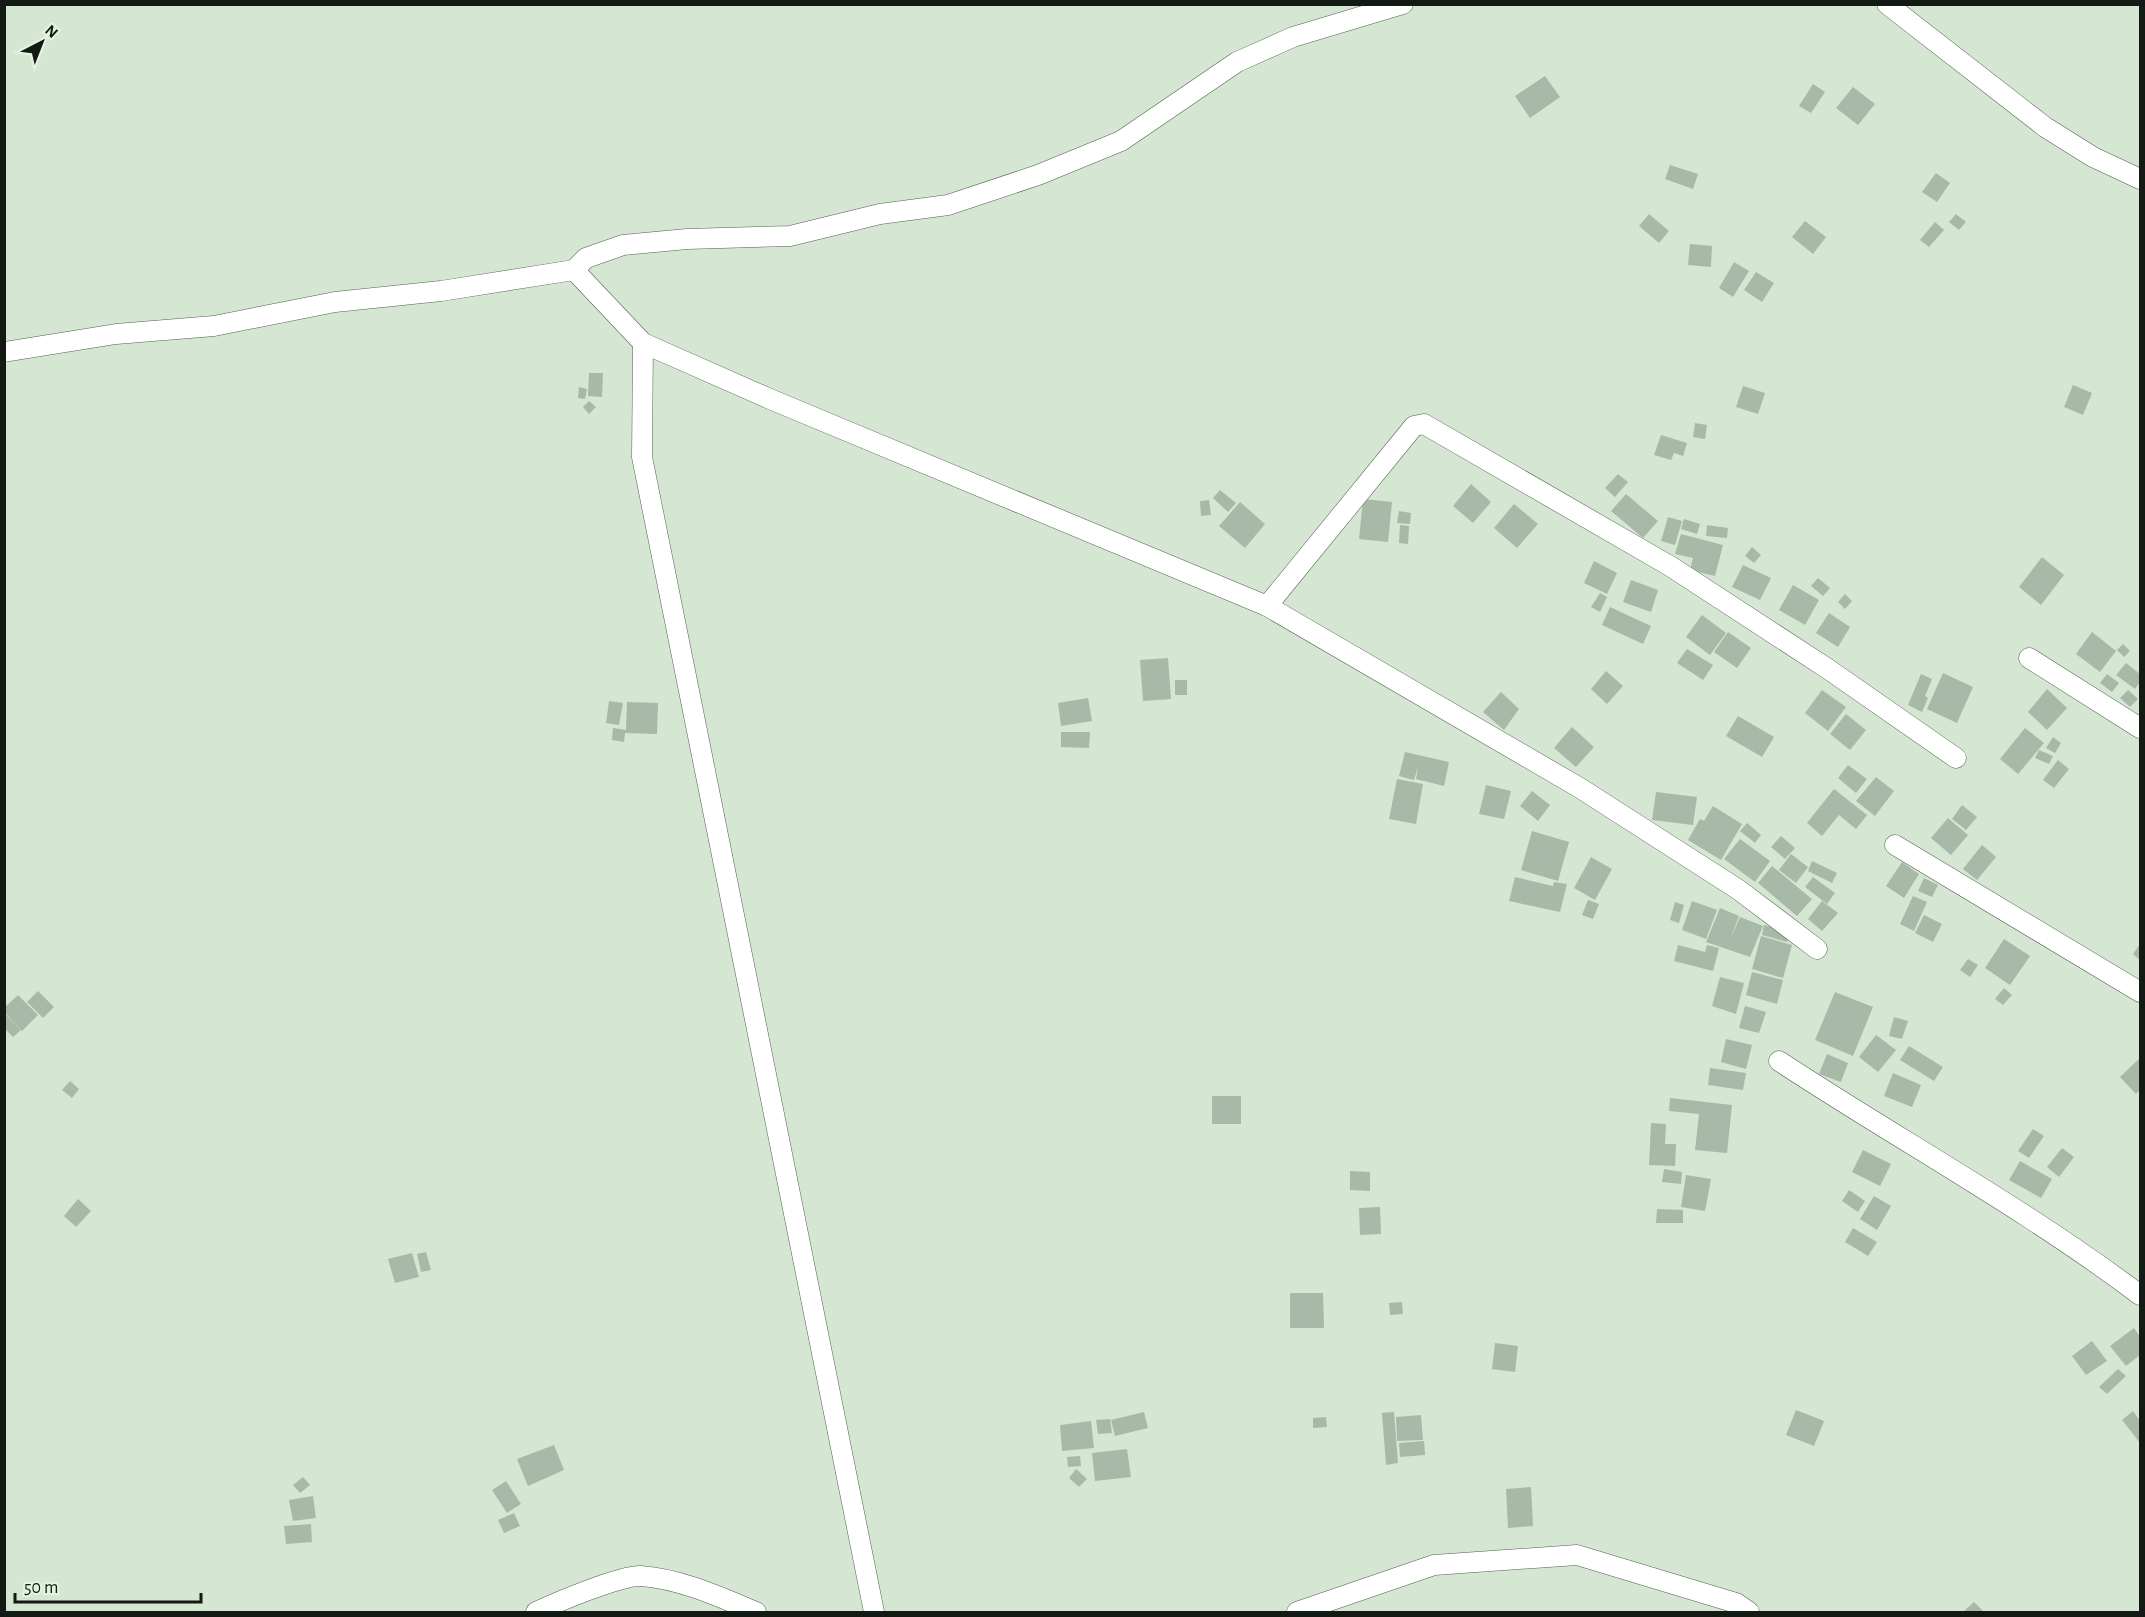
<svg xmlns="http://www.w3.org/2000/svg" width="2145" height="1617" font-family="'Alegreya Sans',sans-serif">
<style>
.building{fill:#a9b9a7}
.lines{fill:none;stroke-linecap:round;stroke-linejoin:round}
.street-casing{stroke:#536151;stroke-width:21}
.street{stroke:#fff;stroke-width:20}
</style>
<rect width="100%" height="100%" fill="#d5e6d3"/>
<g class="building">
<polygon points="1545,76 1560,97 1530,118 1515,96"/>
<polygon points="1813,84 1825,92 1811,113 1799,106"/>
<polygon points="1853,87 1875,104 1858,125 1836,108"/>
<polygon points="1670,165 1698,174 1693,189 1665,179"/>
<polygon points="1936,173 1950,183 1937,202 1922,192"/>
<polygon points="1649,214 1669,231 1659,243 1639,226"/>
<polygon points="1956,214 1966,222 1959,230 1949,222"/>
<polygon points="1805,221 1826,237 1813,254 1792,237"/>
<polygon points="1935,222 1944,230 1929,247 1920,240"/>
<polygon points="1690,244 1712,246 1711,267 1688,265"/>
<polygon points="1734,262 1749,271 1733,297 1719,288"/>
<polygon points="1756,272 1774,283 1762,302 1744,290"/>
<polygon points="589,373 603,373 602,397 588,396"/>
<polygon points="2073,385 2092,393 2083,415 2064,407"/>
<polygon points="1743,386 1765,393 1758,414 1736,407"/>
<polygon points="579,387 587,389 585,399 578,398"/>
<polygon points="589,401 596,407 589,414 583,407"/>
<polygon points="1695,423 1707,425 1705,439 1693,437"/>
<polygon points="1661,435 1687,443 1683,456 1674,453 1671,460 1654,455"/>
<polygon points="1618,474 1628,482 1615,497 1605,488"/>
<polygon points="1471,484 1491,502 1473,523 1453,506"/>
<polygon points="1220,490 1236,503 1228,512 1213,498"/>
<polygon points="1626,494 1658,521 1643,538 1611,511"/>
<polygon points="1363,499 1392,502 1388,542 1359,539"/>
<polygon points="1209,500 1211,515 1201,516 1200,501"/>
<polygon points="1240,502 1265,524 1245,548 1219,526"/>
<polygon points="1514,504 1538,524 1517,548 1494,528"/>
<polygon points="1399,511 1411,513 1410,524 1397,523"/>
<polygon points="1668,517 1682,521 1675,545 1661,541"/>
<polygon points="1684,519 1700,524 1697,534 1681,529"/>
<polygon points="1400,525 1409,526 1408,544 1399,543"/>
<polygon points="1707,525 1728,528 1727,538 1706,536"/>
<polygon points="1681,534 1723,545 1715,576 1690,570 1693,558 1675,554"/>
<polygon points="1752,547 1761,555 1754,563 1745,556"/>
<polygon points="2042,557 2064,575 2041,605 2019,587"/>
<polygon points="1594,561 1617,573 1607,594 1584,583"/>
<polygon points="1743,565 1771,578 1760,600 1732,587"/>
<polygon points="1818,578 1830,588 1823,596 1811,586"/>
<polygon points="1631,580 1658,590 1651,612 1623,602"/>
<polygon points="1793,585 1819,600 1805,625 1779,610"/>
<polygon points="1600,593 1607,597 1600,612 1591,607"/>
<polygon points="1845,594 1852,601 1845,609 1838,602"/>
<polygon points="1610,607 1651,626 1643,644 1602,625"/>
<polygon points="1829,613 1850,627 1838,647 1816,633"/>
<polygon points="1702,615 1726,633 1710,655 1686,637"/>
<polygon points="1728,632 1751,648 1737,668 1714,652"/>
<polygon points="2092,632 2116,651 2100,672 2076,654"/>
<polygon points="2123,644 2130,651 2124,657 2117,650"/>
<polygon points="1687,649 1713,665 1703,680 1677,663"/>
<polygon points="1168,658 1171,699 1143,701 1140,660"/>
<polygon points="2126,663 2140,674 2140,682 2135,689 2116,675"/>
<polygon points="1606,671 1623,686 1607,704 1591,689"/>
<polygon points="1943,673 1973,687 1957,723 1927,709"/>
<polygon points="1921,674 1932,679 1925,696 1928,698 1922,712 1908,705"/>
<polygon points="2107,674 2119,683 2112,692 2100,683"/>
<rect x="1175" y="680" width="12" height="15"/>
<polygon points="2047,689 2067,708 2047,730 2028,712"/>
<polygon points="1822,690 1846,707 1828,731 1805,713"/>
<polygon points="2128,690 2138,699 2130,707 2120,698"/>
<polygon points="1501,692 1519,709 1504,730 1483,712"/>
<polygon points="1088,698 1092,721 1061,726 1058,703"/>
<polygon points="609,701 623,703 619,725 606,723"/>
<polygon points="627,702 658,703 657,734 625,733 624,742 612,740 613,728 626,730"/>
<polygon points="1846,714 1866,730 1850,750 1830,734"/>
<polygon points="1738,716 1774,737 1762,757 1726,736"/>
<polygon points="1572,727 1594,747 1576,767 1554,748"/>
<polygon points="2025,728 2044,743 2018,774 2000,759"/>
<polygon points="1061,732 1090,732 1089,748 1061,747"/>
<polygon points="2053,737 2061,743 2055,753 2046,748"/>
<polygon points="2039,750 2053,756 2049,764 2035,758"/>
<polygon points="1405,752 1449,762 1444,786 1416,779 1418,767 1414,780 1399,776"/>
<polygon points="2058,760 2069,769 2054,788 2043,780"/>
<polygon points="1848,765 1867,779 1856,793 1838,778"/>
<polygon points="1876,777 1894,791 1875,816 1856,801"/>
<polygon points="1397,779 1423,784 1416,824 1389,819"/>
<polygon points="1486,785 1511,791 1504,819 1479,814"/>
<polygon points="1834,789 1867,815 1856,829 1839,815 1822,836 1807,823"/>
<polygon points="1532,791 1550,805 1538,821 1520,806"/>
<polygon points="1656,792 1697,797 1693,825 1652,820"/>
<polygon points="1962,805 1977,817 1966,830 1952,819"/>
<polygon points="1713,806 1742,824 1721,860 1688,840 1700,819 1704,821"/>
<polygon points="1948,818 1968,835 1951,855 1931,838"/>
<polygon points="1747,823 1761,835 1755,843 1740,831"/>
<polygon points="1532,831 1569,842 1558,881 1521,870"/>
<polygon points="1781,836 1795,848 1785,859 1771,847"/>
<polygon points="1740,839 1770,861 1755,882 1724,859"/>
<polygon points="1982,845 1996,857 1977,880 1963,869"/>
<polygon points="1791,854 1808,867 1796,883 1779,870"/>
<polygon points="1591,857 1612,869 1595,900 1574,888"/>
<polygon points="1812,861 1837,873 1832,883 1808,871"/>
<polygon points="1902,862 1919,874 1904,898 1886,886"/>
<polygon points="1772,866 1812,899 1797,916 1758,883"/>
<polygon points="1515,877 1553,886 1554,882 1567,884 1560,912 1509,901"/>
<polygon points="1813,877 1835,893 1827,904 1805,887"/>
<polygon points="1924,878 1938,885 1932,897 1918,891"/>
<polygon points="1913,896 1927,902 1914,931 1900,924"/>
<polygon points="1588,900 1599,904 1593,919 1582,915"/>
<polygon points="1692,901 1717,910 1706,939 1682,930"/>
<polygon points="1822,901 1838,913 1822,931 1808,919"/>
<polygon points="1675,902 1684,905 1679,923 1670,920"/>
<polygon points="1720,908 1739,916 1730,940 1740,917 1763,926 1750,957 1706,942"/>
<polygon points="1924,915 1942,924 1933,942 1915,933"/>
<polygon points="1764,925 1790,932 1787,942 1762,935"/>
<polygon points="1761,936 1792,945 1783,978 1752,969"/>
<polygon points="2004,939 2030,956 2010,985 1985,968"/>
<polygon points="2140,944 2140,960 2133,954"/>
<polygon points="1678,945 1705,952 1707,945 1719,948 1713,971 1674,961"/>
<polygon points="1968,959 1978,965 1970,977 1960,970"/>
<polygon points="1752,972 1783,980 1777,1004 1746,995"/>
<polygon points="1720,977 1744,983 1736,1014 1712,1006"/>
<polygon points="2004,988 2012,995 2003,1005 1995,999"/>
<polygon points="38,991 54,1007 43,1018 27,1002"/>
<polygon points="1835,992 1873,1007 1853,1056 1815,1040"/>
<polygon points="18,995 38,1015 22,1031 4,1012 4,1008"/>
<polygon points="1745,1006 1766,1012 1759,1033 1739,1028"/>
<polygon points="4,1013 21,1030 13,1037 4,1028"/>
<polygon points="1894,1017 1908,1021 1902,1039 1889,1036"/>
<polygon points="1876,1035 1896,1050 1878,1072 1859,1057"/>
<polygon points="1726,1039 1752,1045 1746,1069 1721,1062"/>
<polygon points="1909,1046 1943,1067 1934,1081 1900,1060"/>
<polygon points="1827,1054 1848,1063 1841,1082 1819,1074"/>
<polygon points="2140,1058 2140,1090 2136,1094 2120,1077"/>
<polygon points="1710,1068 1746,1073 1743,1090 1708,1085"/>
<polygon points="1893,1073 1921,1085 1912,1107 1884,1096"/>
<polygon points="70,1081 79,1089 72,1098 62,1090"/>
<rect x="1212" y="1096" width="29" height="28"/>
<polygon points="1670,1098 1732,1105 1727,1153 1695,1150 1699,1114 1669,1111"/>
<polygon points="1651,1123 1666,1124 1665,1144 1676,1144 1675,1166 1649,1165"/>
<polygon points="2033,1129 2044,1136 2029,1158 2018,1151"/>
<polygon points="2062,1148 2074,1157 2059,1177 2047,1167"/>
<polygon points="1863,1150 1891,1164 1880,1186 1852,1172"/>
<polygon points="2020,1161 2052,1179 2041,1198 2009,1180"/>
<polygon points="1664,1169 1682,1172 1681,1184 1662,1182"/>
<polygon points="1350,1171 1370,1172 1370,1191 1350,1190"/>
<polygon points="1686,1175 1711,1179 1705,1211 1681,1207"/>
<polygon points="1849,1190 1865,1201 1858,1212 1842,1201"/>
<polygon points="1874,1196 1891,1206 1877,1230 1860,1219"/>
<polygon points="78,1199 91,1211 76,1227 64,1216"/>
<polygon points="1380,1207 1381,1234 1360,1235 1359,1208"/>
<polygon points="1657,1209 1683,1210 1683,1223 1656,1223"/>
<polygon points="1853,1228 1877,1242 1868,1256 1845,1242"/>
<polygon points="426,1252 431,1270 421,1272 417,1254"/>
<polygon points="412,1253 419,1277 395,1283 388,1259"/>
<polygon points="1290,1293 1323,1293 1324,1328 1290,1328"/>
<polygon points="1402,1302 1403,1314 1390,1315 1389,1303"/>
<polygon points="2134,1328 2140,1337 2140,1355 2126,1366 2110,1346"/>
<polygon points="2092,1341 2107,1361 2086,1375 2072,1356"/>
<polygon points="1495,1343 1518,1346 1515,1372 1492,1369"/>
<polygon points="2118,1369 2126,1376 2107,1394 2099,1387"/>
<polygon points="1796,1410 1824,1421 1814,1446 1786,1435"/>
<polygon points="2133,1411 2140,1421 2140,1443 2122,1420"/>
<polygon points="1144,1412 1148,1428 1115,1436 1111,1420"/>
<polygon points="1394,1412 1398,1463 1386,1465 1382,1413"/>
<polygon points="1421,1415 1423,1440 1397,1441 1396,1417"/>
<polygon points="1326,1417 1327,1427 1313,1428 1313,1418"/>
<polygon points="1110,1419 1112,1433 1098,1434 1096,1420"/>
<polygon points="1091,1421 1094,1448 1062,1451 1060,1425"/>
<polygon points="1424,1441 1425,1455 1400,1457 1399,1443"/>
<polygon points="554,1445 564,1470 528,1486 517,1459"/>
<polygon points="1127,1449 1131,1477 1095,1481 1092,1453"/>
<polygon points="1080,1456 1081,1466 1068,1467 1067,1457"/>
<polygon points="1076,1469 1087,1479 1079,1487 1069,1478"/>
<polygon points="303,1477 310,1485 300,1493 293,1485"/>
<polygon points="506,1481 521,1504 507,1513 492,1490"/>
<polygon points="1531,1487 1533,1526 1508,1528 1506,1489"/>
<polygon points="313,1496 316,1518 293,1521 289,1500"/>
<polygon points="514,1513 520,1526 504,1533 498,1520"/>
<polygon points="311,1524 312,1542 286,1544 284,1526"/>
<polygon points="1974,1602 1984,1612 1963,1612"/>
</g>
<g class="lines">
<defs>
<g id="street">
<polyline points="1887,4 2045,127 2093,157 2140,179"/>
<polyline points="574,270 643,343 770,399 1267,606 1580,788 1739,890 1817,949"/>
<polyline points="643,343 642,457 874,1612"/>
<polyline points="4,352 116,334 214,326 335,302 441,291 574,270 586,258 623,245 687,239 790,236 880,214 948,205 1038,175 1121,141 1237,62 1293,37 1403,4"/>
<polyline points="1267,606 1414,426 1424,424 1670,566 1828,669 1956,758"/>
<polyline points="2029,658 2140,728"/>
<polyline points="1895,845 2140,992"/>
<path d="M1779,1061C1899,1140 2026,1209 2140,1295"/>
<path d="M536,1612C555,1603 621,1575 641,1576C681,1579 720,1597 756,1612"/>
<polyline points="1297,1612 1434,1565 1577,1555 1736,1603 1749,1612"/>
</g>
</defs>
<use href="#street" class="street-casing"/>
<use href="#street" class="street"/>
</g>
<rect width="2145" height="1617" fill="none" stroke="#131913" stroke-width="12"/>
<g transform="translate(42 42) rotate(42)" stroke="#e2f3e0" stroke-width="4.5" paint-order="stroke">
<path d="M0-4.5L10 22L0 15L-10 22Z" fill="#131913"/>
<text y="-9" font-size="16" font-weight="bold" text-anchor="middle" fill="#131913">N</text>
</g>
<path d="M15 1593v9h186v-9" fill="none" stroke="#131913" stroke-width="3"/>
<text x="24" y="1593" font-size="18" fill="#131913" stroke="#e2f3e0" stroke-width="4.5" paint-order="stroke">50 m</text>
</svg>
